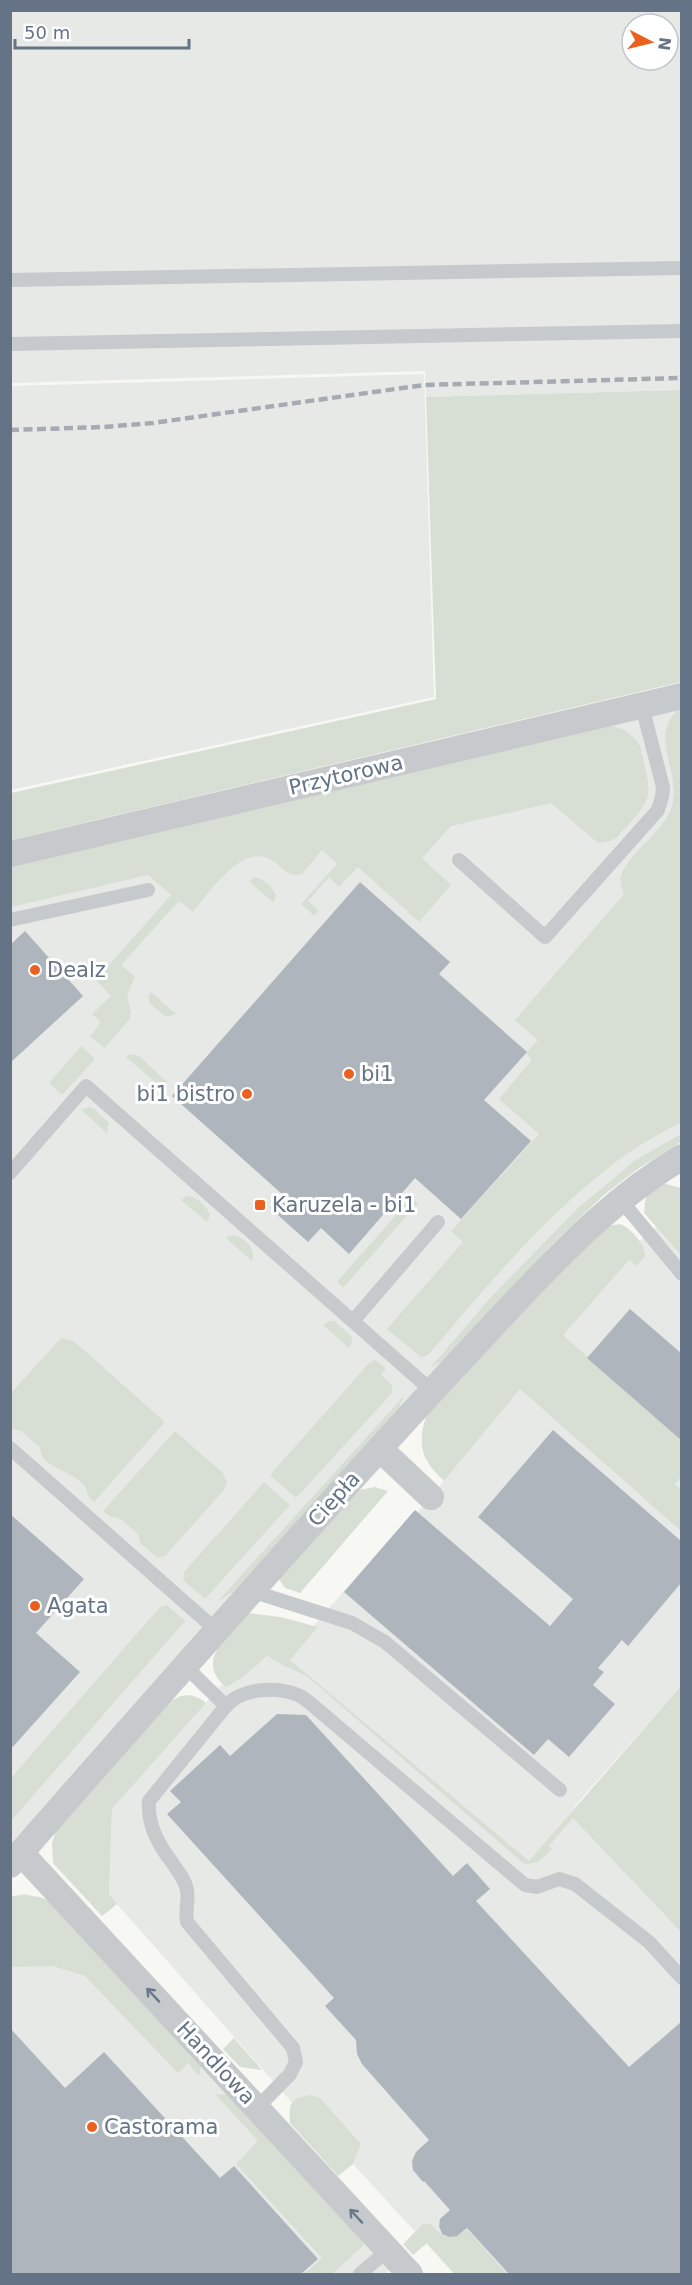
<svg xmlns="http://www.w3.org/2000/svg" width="692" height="2285" font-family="'DejaVu Sans',sans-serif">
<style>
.built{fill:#e7e9e7;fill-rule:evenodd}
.green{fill:#d7dfd4}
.building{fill:#aeb5bc}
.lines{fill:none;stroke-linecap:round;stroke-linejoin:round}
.lane{stroke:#c6cacd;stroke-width:14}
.street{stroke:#c6cacd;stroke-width:26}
.rail{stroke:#a6abb2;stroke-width:4.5;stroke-dasharray:9 4.5;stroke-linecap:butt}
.oneway{stroke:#69788a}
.poi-dot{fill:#ec601f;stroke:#fff;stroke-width:2}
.labels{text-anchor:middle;stroke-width:6;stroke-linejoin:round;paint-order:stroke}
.street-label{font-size:21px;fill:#647486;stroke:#fff}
.poi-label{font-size:21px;fill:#647486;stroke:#fff;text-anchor:start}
</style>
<rect width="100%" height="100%" fill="#f7f7f3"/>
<g class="built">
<path d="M10,11H681V390L426,397L425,371L11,383ZM632,24H668V60H632Z"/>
<polygon points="424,374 434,697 11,790 11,386"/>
<polygon points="681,708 681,1142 639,1168 605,1194 581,1216 496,1303 11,1846 11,867"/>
<polygon points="681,1205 681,1686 574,1807 681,1922 681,2274 454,2274 353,2164 347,2165 109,1895 112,1809 264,1637 287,1656 415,1510 418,1512 431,1497 519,1389 595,1280"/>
<polygon points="26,1894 53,1902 390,2270 385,2274 11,2274 10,1896"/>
</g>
<g class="green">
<polygon points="681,390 681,682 11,840 11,793 436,699 426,397"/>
<path d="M681,708V1122C658,1135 633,1148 612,1165C543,1218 486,1287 430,1353L426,1356L421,1357L387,1329L463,1242L451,1231L539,1134L499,1099L532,1060L526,1053L538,1040L515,1020L624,894C622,888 619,882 621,876C627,854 664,833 672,806C682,773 646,732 681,708Z"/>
<path d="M608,725C623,728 632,733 640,746C653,801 655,796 616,838L611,841L598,843L551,803L451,826L422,858L451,885L419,922L358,867L339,887L329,877L308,901L319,911L314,916L301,904L337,864L322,850L302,874L294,875C283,872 278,862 267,858C239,847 209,893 193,912L179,901L121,965L135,977L127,995L131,1012L130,1019L104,1048L90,1036L101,1022L92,1014L111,996L96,980L171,895L148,875L11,907L10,867Z"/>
<path d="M255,877C263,878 273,888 276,895L274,903L249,881Z"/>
<polygon points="151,992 176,1014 166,1017 150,1004 148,997"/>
<polygon points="81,1046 95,1059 62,1095 49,1083"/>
<polygon points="130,1054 139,1056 167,1082 162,1088 126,1057"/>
<polygon points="89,1107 94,1109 109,1123 107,1133 81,1110"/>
<polygon points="681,1134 681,1142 639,1168 605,1194 550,1246 446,1359 431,1367 490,1298 577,1209 634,1161"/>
<polygon points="663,1183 681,1188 681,1255 644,1213 646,1194"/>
<path d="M187,1196C196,1196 207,1206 210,1215L207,1222L181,1200Z"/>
<polygon points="411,1198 418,1203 343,1288 337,1282"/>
<path d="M620,1224C631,1228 646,1245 645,1257L637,1266L629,1260L563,1335L681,1440V1477L675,1484L681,1489V1531L520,1389L444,1481C420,1458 417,1445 427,1413L600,1232L608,1226Z"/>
<path d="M231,1235C244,1236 257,1249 252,1261L226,1238Z"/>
<polygon points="329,1321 334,1321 351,1336 352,1343 349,1348 323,1325"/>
<path d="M61,1338L70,1340L77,1344L165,1422L94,1502C86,1495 88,1493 85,1487C75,1470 40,1469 40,1448L21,1431L11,1428V1393Z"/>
<polygon points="375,1360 386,1368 381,1375 392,1385 392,1393 296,1498 270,1475 370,1362"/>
<polygon points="404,1396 397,1412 233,1592 218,1601"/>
<polygon points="175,1431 223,1473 227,1482 224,1490 165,1556 157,1557 140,1543 138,1534 119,1518 111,1517 103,1511"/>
<polygon points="264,1482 290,1505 205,1599 183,1580 184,1572"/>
<polygon points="375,1487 388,1491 300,1593 285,1588 279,1579 359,1490"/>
<polygon points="167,1605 185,1621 11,1821 11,1778 160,1607"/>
<path d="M249,1613L280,1617L318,1627L290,1660L529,1861L681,1686V1932L573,1818L549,1846L552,1849C543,1859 536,1866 523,1863L309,1678C293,1667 281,1667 267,1655C260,1664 236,1683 226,1687C193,1661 231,1633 249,1613Z"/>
<polygon points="190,1695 201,1699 206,1703 112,1809 109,1894 117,1904 102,1916 53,1863 52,1843 57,1828 171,1701 181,1696"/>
<polygon points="25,1895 40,1897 53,1903 201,2066 199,2076 188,2063 178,2073 85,1976 53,1966 11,1967 10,1897"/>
<polygon points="234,2038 262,2070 240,2067 223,2049"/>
<polygon points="225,2094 233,2099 362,2240 364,2245 332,2274 304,2274 322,2258 236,2164 258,2141 216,2095"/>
<path d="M311,2095L320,2098L361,2144L353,2164L338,2176L290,2123C289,2103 289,2098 311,2095Z"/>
<path d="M424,2223L432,2225C443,2240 454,2240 467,2229L507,2274H455L427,2243L413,2255L403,2244Z"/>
</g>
<g class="building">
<polygon points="360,882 450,962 439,974 527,1052 484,1100 531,1141 461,1219 415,1178 349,1254 321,1228 308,1242 270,1208 282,1194 172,1096"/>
<polygon points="25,931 83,996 10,1063 10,945"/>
<polygon points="630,1309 681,1353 681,1440 587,1358"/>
<polygon points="553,1430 681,1541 681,1583 628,1646 622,1640 598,1668 604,1672 593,1685 615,1704 569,1757 548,1739 534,1755 344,1592 415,1510 550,1626 573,1599 478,1517"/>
<polygon points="10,1514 84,1579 36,1633 80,1672 10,1750"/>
<polygon points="277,1714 306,1715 453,1876 467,1863 490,1889 476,1901 629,2067 681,2022 681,2274 509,2274 467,2228 457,2236 449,2237 442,2234 439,2226 440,2219 450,2210 424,2181 423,2182 413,2170 412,2161 416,2152 429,2140 362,2064 357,2054 356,2040 325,2006 334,1998 167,1814 181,1802 170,1791 220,1745 230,1756"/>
<polygon points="10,2028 65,2088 104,2052 220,2178 234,2166 318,2259 301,2274 10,2274"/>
</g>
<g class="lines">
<g class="lane">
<polyline points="10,280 682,268"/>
<polyline points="10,344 682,331"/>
<polyline points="459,860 545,937 658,810 662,797 663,787 642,706"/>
<polyline points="10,920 148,890"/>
<polyline points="10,1173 86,1086 432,1391"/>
<polyline points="620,1199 682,1274"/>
<polyline points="353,1321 438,1222"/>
<polyline points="10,1448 216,1630"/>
<polyline points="251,1591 352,1623 385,1642 560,1790"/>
<polyline points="185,1666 226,1706"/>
<path d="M257,2108L290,2074L296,2062L293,2048L187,1922C185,1909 189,1898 187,1890C185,1879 177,1870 171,1861C158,1844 147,1824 149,1801L226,1706C242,1688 276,1686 298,1695C305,1698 311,1704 317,1709L525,1885L537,1887L559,1879L575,1884L649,1942L682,1978"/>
<polyline points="360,2274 388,2250"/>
</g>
<g class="street">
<polyline points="10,854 682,696"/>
<polyline points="380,1449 431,1497"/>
<polyline points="21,1853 410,2274"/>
<path d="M10,1865C143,1713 276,1562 412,1413C447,1375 483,1336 519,1298C570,1244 617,1196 682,1157"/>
</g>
<polyline class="rail" points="10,430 103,427 153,423 424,385 682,378"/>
</g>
<defs><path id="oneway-shaft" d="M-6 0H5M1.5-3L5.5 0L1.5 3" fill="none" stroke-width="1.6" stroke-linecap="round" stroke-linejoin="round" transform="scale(1.5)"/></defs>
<g class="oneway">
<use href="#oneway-shaft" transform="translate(153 1995) rotate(-133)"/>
<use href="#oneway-shaft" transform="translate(356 2216) rotate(-133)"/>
</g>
<g class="poi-dot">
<circle cx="35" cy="970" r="6"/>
<circle cx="349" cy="1074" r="6"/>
<circle cx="247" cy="1094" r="6"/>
<rect x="254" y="1199" width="12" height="12" rx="3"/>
<circle cx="35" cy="1606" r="6"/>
<circle cx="92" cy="2127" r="6"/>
</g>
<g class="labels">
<g class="street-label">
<text transform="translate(346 775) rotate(-13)" y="7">Przytorowa</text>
<text transform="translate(334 1499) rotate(-48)" y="7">Ciepła</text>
<text transform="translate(216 2063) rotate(47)" y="7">Handlowa</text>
</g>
<g class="poi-label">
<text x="47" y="977">Dealz</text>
<text x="361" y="1081">bi1</text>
<text x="235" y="1101" text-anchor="end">bi1 bistro</text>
<text x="272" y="1212">Karuzela - bi1</text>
<text x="47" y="1613">Agata</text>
<text x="104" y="2134">Castorama</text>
</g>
</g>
<rect width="692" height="2285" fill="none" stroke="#647486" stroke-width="24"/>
<g transform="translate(650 42) rotate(97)"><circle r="28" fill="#ffffff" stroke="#c1c7cf" stroke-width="1.5"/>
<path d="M0-4.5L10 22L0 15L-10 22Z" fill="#ec601f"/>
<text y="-9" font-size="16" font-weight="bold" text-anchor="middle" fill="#647486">N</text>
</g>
<path d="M15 39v9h174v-9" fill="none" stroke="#647486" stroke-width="3"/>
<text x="24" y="39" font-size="18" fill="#647486" stroke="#ffffff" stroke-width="4.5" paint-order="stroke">50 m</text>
</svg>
